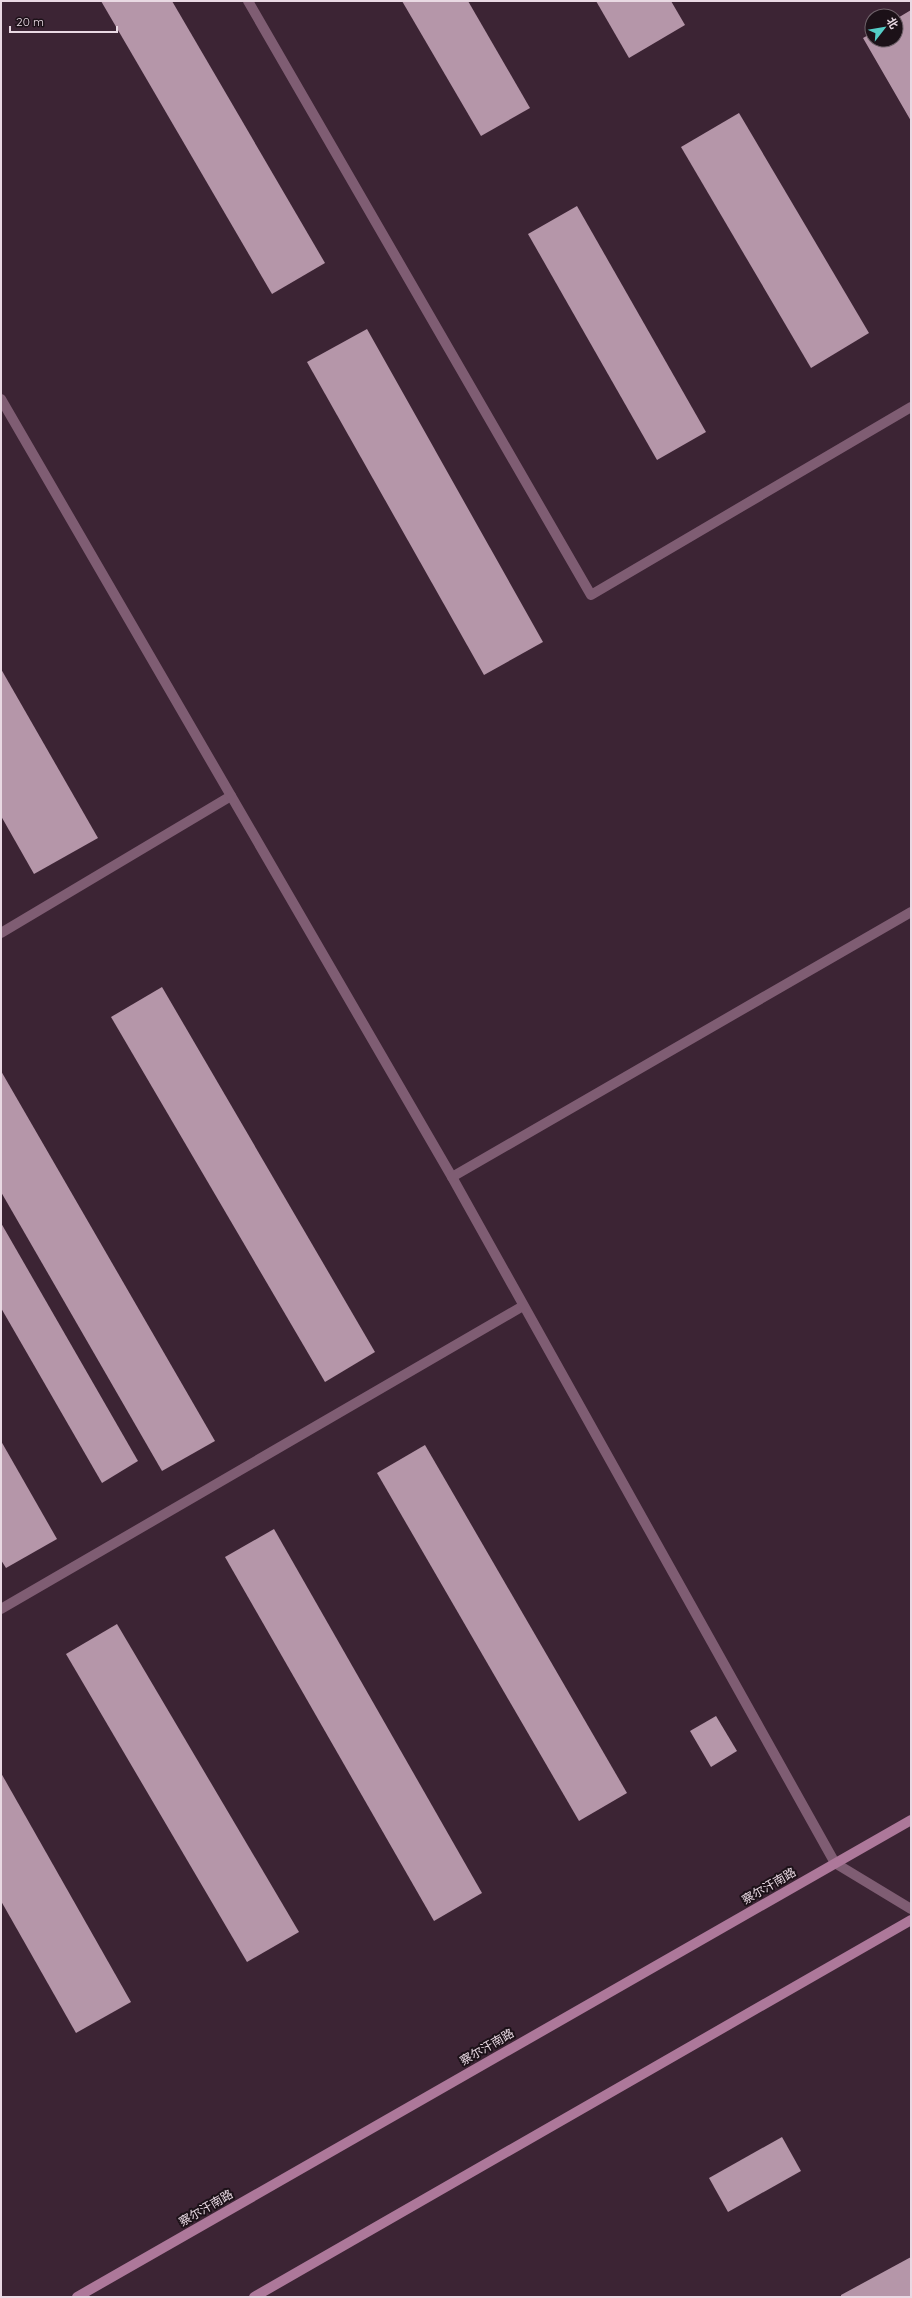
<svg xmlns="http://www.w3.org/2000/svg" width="912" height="2298" font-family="Quicksand,'Noto Sans SC',sans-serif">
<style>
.building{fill:#b596a9}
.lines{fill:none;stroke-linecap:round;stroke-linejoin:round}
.service{stroke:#7f5d73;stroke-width:10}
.minor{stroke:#7f5d73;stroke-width:10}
.secondary{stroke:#ad789a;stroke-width:10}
.labels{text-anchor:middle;stroke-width:4;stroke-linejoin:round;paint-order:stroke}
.street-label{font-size:12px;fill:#e9d9e3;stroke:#1c1118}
</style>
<rect width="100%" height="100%" fill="#3c2434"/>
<g class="building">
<polygon points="101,1 172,1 325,263 272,294"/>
<polygon points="402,1 468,1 530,108 481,136"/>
<polygon points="596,1 671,1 685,25 629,58"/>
<polygon points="911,10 911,121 863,38 872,33 872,40 896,40 896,19"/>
<polygon points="739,113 869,333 811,368 681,147"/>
<polygon points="577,206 706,432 657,460 528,234"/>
<polygon points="367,329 543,642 484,675 307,362"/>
<polygon points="1,669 98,838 34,874 1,816"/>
<polygon points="162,987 375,1352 325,1382 111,1017"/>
<polygon points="1,1071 215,1441 162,1471 1,1192"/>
<polygon points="1,1223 138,1461 102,1483 1,1308"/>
<polygon points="1,1441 57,1539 6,1568 1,1560"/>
<polygon points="425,1445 627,1793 579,1821 377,1473"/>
<polygon points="274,1529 482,1893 434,1921 225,1557"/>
<polygon points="117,1624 299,1932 247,1962 66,1654"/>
<polygon points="716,1716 737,1751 711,1767 690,1731"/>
<polygon points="1,1773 131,2002 76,2033 1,1901"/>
<polygon points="782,2137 801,2171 728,2212 709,2178"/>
<polygon points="911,2257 911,2297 841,2297 841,2295"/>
</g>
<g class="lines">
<g class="service">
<polyline points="1,933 231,796"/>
<polyline points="1,1609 523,1306"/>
</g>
<g class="minor">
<polyline points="248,1 591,595 911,407"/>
<polyline points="1,399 452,1177 835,1863 911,1909"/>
<polyline points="452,1177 911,912"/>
</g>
<g class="secondary">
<polyline points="77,2297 911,1820"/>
<polyline points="254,2297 911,1920"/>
</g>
</g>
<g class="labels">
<g class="street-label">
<text transform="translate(769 1886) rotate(-30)" y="4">察尔汗南路</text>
<text transform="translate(487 2047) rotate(-30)" y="4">察尔汗南路</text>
<text transform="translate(206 2208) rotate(-30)" y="4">察尔汗南路</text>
</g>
</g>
<rect width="912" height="2298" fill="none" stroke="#e9d9e3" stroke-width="4"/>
<g transform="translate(884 28) rotate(59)"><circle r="19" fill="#1c1118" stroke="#6e6169"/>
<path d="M0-3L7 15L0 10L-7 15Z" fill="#54cdc7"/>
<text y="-6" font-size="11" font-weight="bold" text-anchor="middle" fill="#e9d9e3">北</text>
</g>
<path d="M10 26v6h107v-6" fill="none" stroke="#e9d9e3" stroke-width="2"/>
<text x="16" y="26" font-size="12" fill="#e9d9e3" stroke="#1c1118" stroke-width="3" paint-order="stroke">20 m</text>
</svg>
